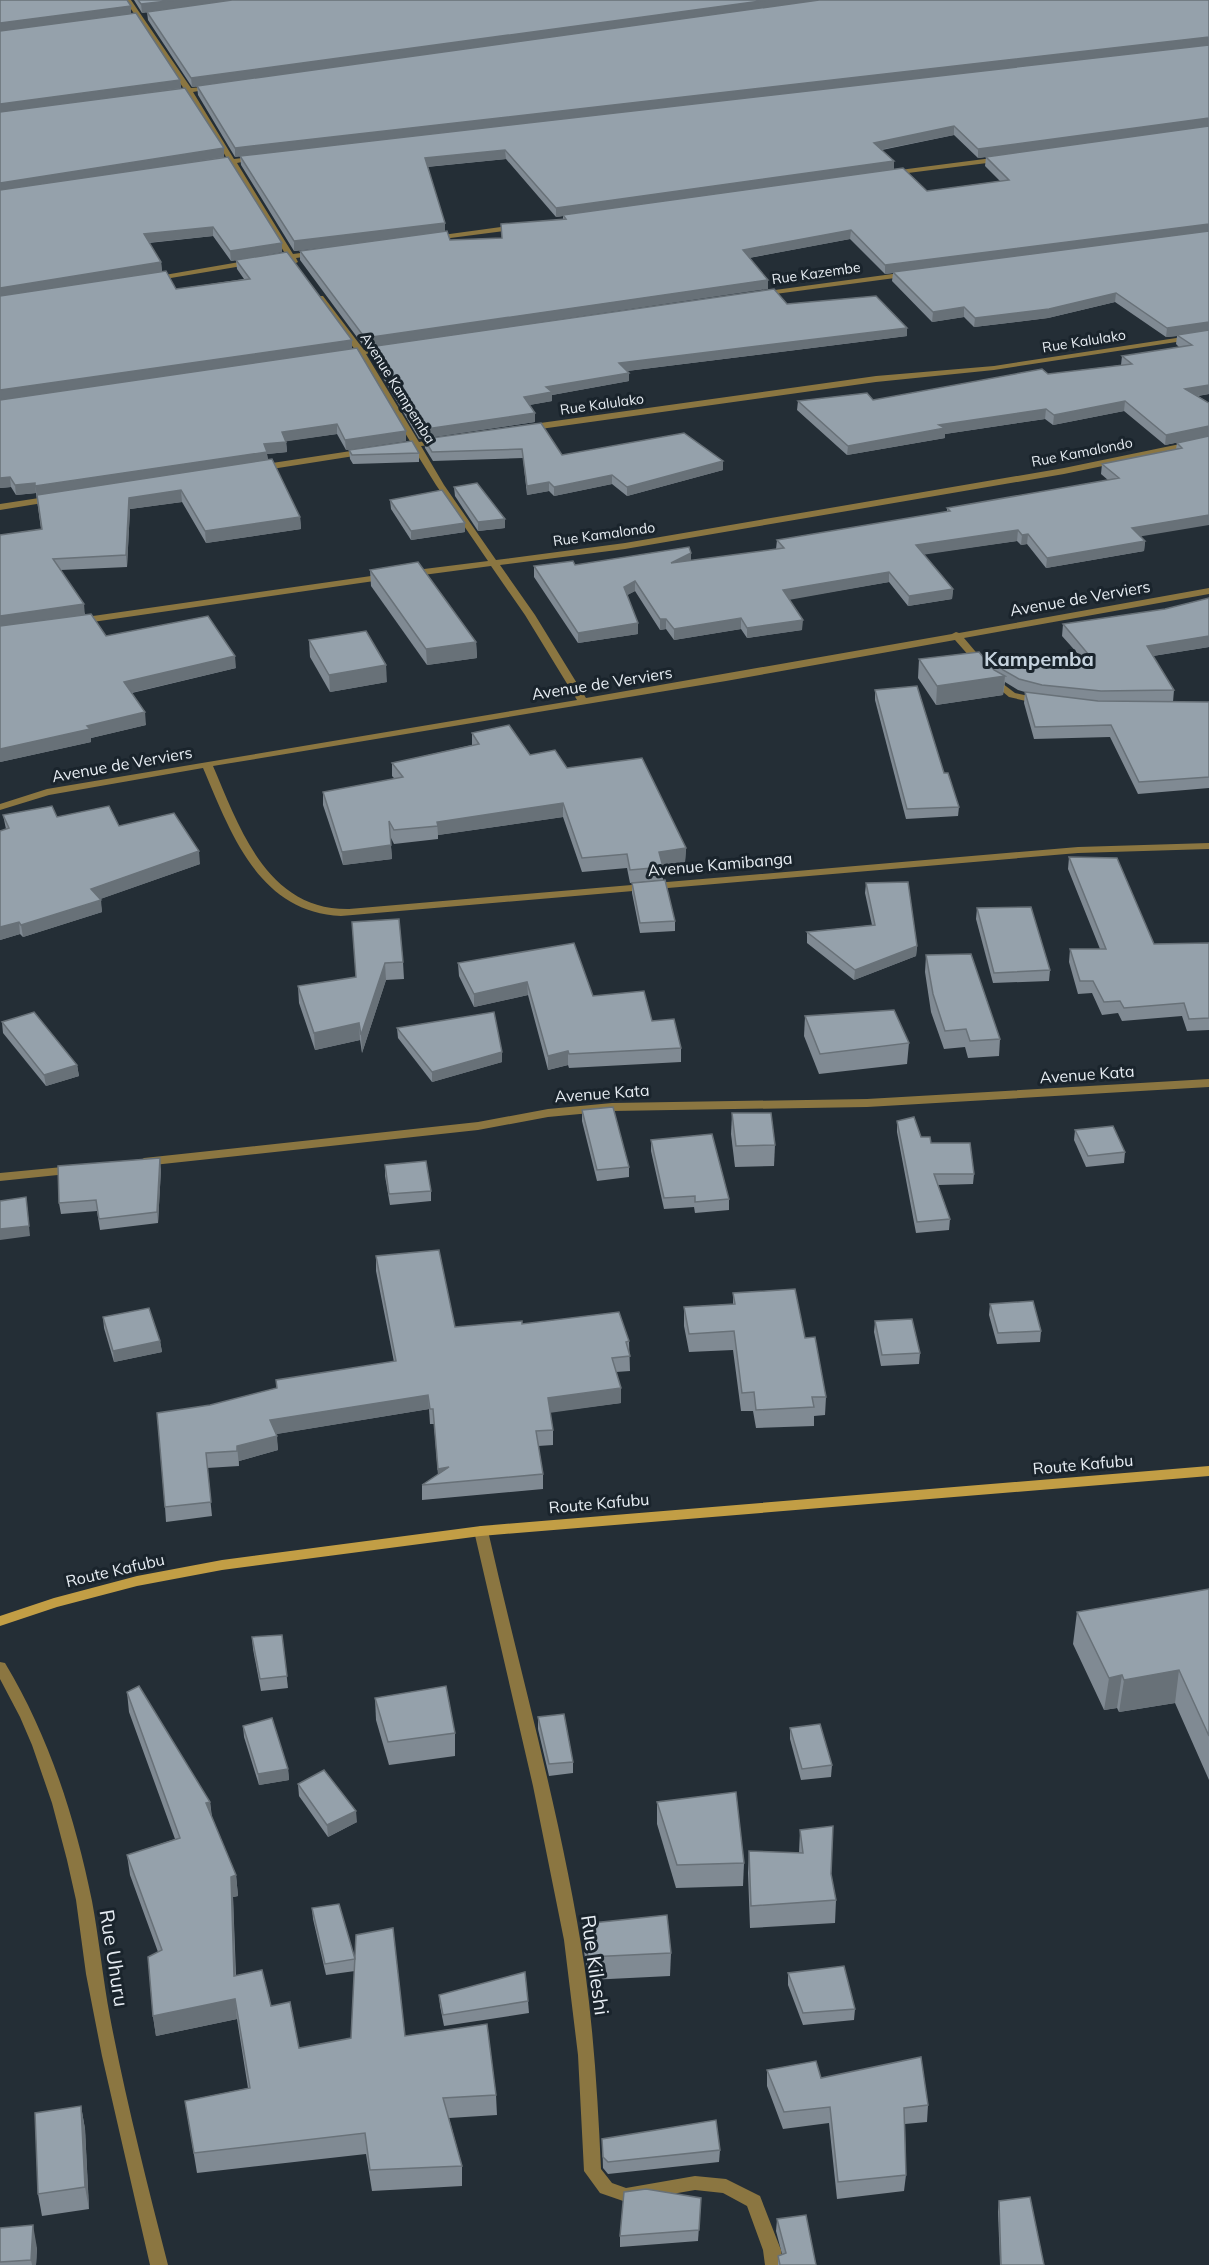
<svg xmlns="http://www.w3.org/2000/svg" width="1209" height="2265" font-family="Mulish,sans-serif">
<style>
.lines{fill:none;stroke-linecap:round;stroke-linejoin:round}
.street{fill:#8b7641;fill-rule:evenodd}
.secondary{fill:#c29e45;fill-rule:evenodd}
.wall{fill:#808a93;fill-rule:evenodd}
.shaded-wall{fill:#687178}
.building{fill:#95a1ab;stroke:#687178;stroke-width:1.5}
.labels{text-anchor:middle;stroke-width:6;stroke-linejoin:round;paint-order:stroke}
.far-street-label{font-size:14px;fill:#e7edf3;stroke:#1a242c}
.street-label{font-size:16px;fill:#e7edf3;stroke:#1a242c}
.quarter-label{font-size:20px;font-weight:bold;fill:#c6d3de;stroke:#1a242c}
.near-street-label{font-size:20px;fill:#e7edf3;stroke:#1a242c}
</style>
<rect width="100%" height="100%" fill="#242e36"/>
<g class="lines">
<g class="street">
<polygon points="125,0 131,0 191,88 215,86 215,88 193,92 234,159 257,156 261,158 237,163 293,254 316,251 319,251 319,255 296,258 298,262 294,264 288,259 271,261 271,257 286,255 230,164 215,166 211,164 228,160 187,93 171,95 168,93 184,89"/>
<polygon points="1000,157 1004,159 1003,161 892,175 888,173 892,171"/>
<polygon points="516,225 519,225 519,229 435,240 431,238 435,236"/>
<polygon points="251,260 254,260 254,264 153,281 149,279 153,277"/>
<polygon points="907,272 911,274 910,276 761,296 757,294 761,292"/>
<path d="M317,296H323L364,350L385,347L389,349L366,354L419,442L441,438L445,441L441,444L421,446L444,485L496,560L625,543L1064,468L1209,438V444L1064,474L625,549L500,565L535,615L586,698L952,634L956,632L959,633L1209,588V594L964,638L986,664L981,667L978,666L955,640L726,681L213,766C240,829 267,910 349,909L1078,847L1209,843V849L1078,853L341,916C258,912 231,833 203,768L49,795L0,810V804L47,789L577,700L525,615L491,566L408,577L403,574L408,571L488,561L436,485L413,448L399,450L395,447L411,443L359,355L345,357L341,355L356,351L317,300Z"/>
<polygon points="1209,333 1209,337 994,370 876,382 526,431 522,428 526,425 876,376 994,366"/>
<polygon points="364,449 367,450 367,454 259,471 255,468 259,465"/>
<polygon points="52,496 55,497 55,501 0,510 0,504"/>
<polygon points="385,574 388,575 388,579 79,624 74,621 79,618"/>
<polygon points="994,677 1015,693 1043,699 1044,701 1039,704 1009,697 991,682 991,678"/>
<polygon points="1209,1079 1209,1087 867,1107 612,1111 548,1117 478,1130 144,1166 138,1162 144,1158 478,1122 548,1109 612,1103 867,1099"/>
<polygon points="73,1166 77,1167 79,1170 77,1173 0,1181 0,1173"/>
<path d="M481,1526L486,1528L488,1531C521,1677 563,1822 585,1970C594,2036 598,2102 601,2169L612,2183L626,2188L695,2176L726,2179L760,2196L781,2250L783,2265H765L763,2250L747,2206L723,2193L695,2190L626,2202L600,2193L584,2171L578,2055L564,1940L533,1786L474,1531L476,1528Z"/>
<path d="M0,1662L5,1663C49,1736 75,1818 92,1901C99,1939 103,1979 110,2017C126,2101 147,2183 168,2265H150L102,2056L86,1974L76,1900L67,1860L52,1803L32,1745L20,1717L0,1679Z"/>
</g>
<polygon class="secondary" points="1209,1466 1209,1476 481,1536 222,1570 137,1586 57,1607 0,1626 0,1616 54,1598 137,1576 222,1560 481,1526"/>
</g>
<g class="wall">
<polygon points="0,0 131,14 180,80 181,88 224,148 224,157 282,243 282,252 231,261 213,236 149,243 161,262 162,272 176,289 244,279 237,269 236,260 352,340 352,349 406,431 406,441 346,450 337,434 286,441 287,452 267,454 268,460 300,517 301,529 206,543 182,502 130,509 127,567 61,570 85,614 106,636 236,668 132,693 146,725 91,738 91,742 0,762 0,535 41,529 36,493 16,495 11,487 0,488"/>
<path d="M134,0H1209V394L1198,396L1209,403V436L1165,445L1124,411L1053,425L1045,419L945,434V438L847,455L797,410L798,401L873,400L1048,374L1121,365L1122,356L1179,347L1176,344L1177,336L1166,337L1115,302L1048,318L974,327L964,317L932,322L892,281L893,273L885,274L850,239L749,258L365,348L300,260V251L376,241L294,251L241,165L240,156L235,157L198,95L197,86L345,66L192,87L148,20L147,12L142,13ZM954,135L978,158L986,157L985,166L1000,181L927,191L894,169V161L882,150ZM506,159L556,217L563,216V220L501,224L502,238L450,240L445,232V223L427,167Z"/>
<polygon points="787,304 907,336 627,371 629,373 629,381 552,395 552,401 529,405 535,422 419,439 370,356 369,347"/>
<polygon points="541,423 562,455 723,461 723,470 627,496 612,484 554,496 549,491 527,495 523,458 433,461 425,448 424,439"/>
<polygon points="1209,436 1141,537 1145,541 1144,551 1046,568 1027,544 1021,545 1017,541 923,554 953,589 952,599 908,606 889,582 789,599 802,630 747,638 741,629 674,640 666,629 660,630 635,591 627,595 638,634 578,643 534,577 534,566 691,561 776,549 777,540 947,512 947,508 1108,480 1101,474 1102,464 1176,449 1177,443"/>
<polygon points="349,450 419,453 419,462 353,464 350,459"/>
<polygon points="454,487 505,528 478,531 455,496"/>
<polygon points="390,500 465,523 465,532 411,540 391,509"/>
<polygon points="370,570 476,642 477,658 427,665 371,586"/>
<polygon points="1063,624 1209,647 1153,656 1174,690 1173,702 1209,702 1209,788 1138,794 1110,737 1034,739 1024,703 1025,692 1018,690 1005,682 1003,695 936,705 918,678 919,659 994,669 994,659 1079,655 1062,636"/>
<polygon points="309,640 387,682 330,692 310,657"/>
<polygon points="875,690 944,773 959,807 958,816 906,819 875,700"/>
<polygon points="472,733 567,768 686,848 685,862 662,865 663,880 630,883 627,868 582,872 563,817 438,835 438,839 394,844 390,836 392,859 343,865 323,805 323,792 395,779 392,776 392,763 472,745"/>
<polygon points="3,815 57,817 119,826 200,864 100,899 102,912 23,937 20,934 0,940 0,831 6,829"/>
<polygon points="1069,857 1154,944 1209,943 1209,1030 1187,1031 1182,1016 1122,1021 1118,1013 1102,1015 1092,993 1078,994 1069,962 1070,949 1100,949 1068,869"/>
<polygon points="632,883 675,921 675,931 640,933 632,893"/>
<polygon points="866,883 917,946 916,956 854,980 807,943 807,932 872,925 865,893"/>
<polygon points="977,908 1050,970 1049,981 993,983 976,919"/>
<polygon points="352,922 403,962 404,979 386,980 362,1053 360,1040 315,1050 299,1003 298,986 356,977"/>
<polygon points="926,955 1000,1039 999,1056 968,1058 965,1047 944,1049 931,1012 925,972"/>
<polygon points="458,963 593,996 652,1021 681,1048 681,1062 569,1068 568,1065 548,1070 528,995 474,1007 459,976"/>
<polygon points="805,1016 909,1043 907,1064 819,1074 804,1036"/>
<polygon points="2,1022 77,1065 79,1076 46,1086 3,1033"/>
<polygon points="397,1028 502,1062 432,1082 398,1038"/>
<polygon points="582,1110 629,1167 629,1177 597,1181 582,1121"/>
<polygon points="732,1113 775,1145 774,1166 735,1167 731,1134"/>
<polygon points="897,1121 931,1143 974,1174 973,1184 938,1185 950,1219 949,1230 916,1233 897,1132"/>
<polygon points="1075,1130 1125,1152 1124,1163 1086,1167 1074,1140"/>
<polygon points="651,1140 729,1199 729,1210 695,1213 694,1207 664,1209 651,1151"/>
<polygon points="385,1165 431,1191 431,1201 390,1205 385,1176"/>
<polygon points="161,1169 158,1223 100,1230 97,1211 61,1214 59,1203"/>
<polygon points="376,1256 455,1327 522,1324 629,1341 630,1371 616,1372 621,1388 621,1403 550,1412 553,1430 553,1445 538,1446 543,1474 543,1489 422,1500 422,1485 438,1475 434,1424 430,1424 429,1409 276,1434 278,1450 239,1461 239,1466 207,1468 212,1516 166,1522 165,1507 210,1405 394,1362 376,1271"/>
<polygon points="733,1293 805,1338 826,1397 825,1415 814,1416 814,1426 756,1428 753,1411 741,1411 733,1350 689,1352 684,1326 684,1307 733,1304"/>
<polygon points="990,1304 1041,1331 1040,1342 997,1344 989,1315"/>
<polygon points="103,1317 160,1341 162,1352 114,1362 104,1328"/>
<polygon points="875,1321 920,1353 919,1364 881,1366 874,1332"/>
<polygon points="1209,1589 1209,1780 1175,1703 1119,1712 1117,1708 1104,1710 1073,1644 1077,1612"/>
<polygon points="282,1635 288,1688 261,1691 253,1649 252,1637"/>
<polygon points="127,1692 210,1802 212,1817 236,1875 238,1896 233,1897 236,1975 271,2006 299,2048 351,2038 355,1971 326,1975 313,1919 312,1908 355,1960 405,2036 496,2095 497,2115 449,2118 462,2166 462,2186 372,2191 366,2154 197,2173 185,2101 248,2088 237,2019 156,2036 153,2016 158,1952 130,1875 127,1855 175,1839 129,1712"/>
<polygon points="375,1698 455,1733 455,1756 389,1765 376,1720"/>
<polygon points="538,1717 573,1762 573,1773 549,1776 538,1729"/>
<polygon points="243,1726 288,1769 289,1780 259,1785 244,1737"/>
<polygon points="790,1728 832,1765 831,1777 801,1780 790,1739"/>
<polygon points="298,1784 357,1822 328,1837 299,1796"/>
<polygon points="657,1802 744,1863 743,1886 676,1888 657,1824"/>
<polygon points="800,1830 831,1874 836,1900 835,1923 750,1928 748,1873 749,1851 799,1853"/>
<polygon points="583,1924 671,1953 670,1976 589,1980 583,1946"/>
<polygon points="788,1973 855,2009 854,2020 803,2025 788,1985"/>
<polygon points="439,1995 528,2001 529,2013 444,2026 440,2006"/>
<polygon points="767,2070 821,2078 928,2105 927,2122 905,2124 906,2175 904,2191 837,2199 829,2123 783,2129 767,2086"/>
<polygon points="81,2106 85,2129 89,2209 42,2216 38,2194"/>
<polygon points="602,2139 720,2150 719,2162 608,2174 603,2168"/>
<polygon points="701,2198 698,2241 620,2247 620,2236"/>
<polygon points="999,2201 1044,2265 1000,2265 998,2212"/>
<polygon points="777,2219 816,2265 778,2265 778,2256 782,2254 776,2231"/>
<polygon points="0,2228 37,2248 36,2265 0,2265"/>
</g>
<g class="shaded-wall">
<polygon points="176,0 239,0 142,13 141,4"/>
<polygon points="768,0 827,0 192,87 191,78"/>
<polygon points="131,6 131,14 0,31 0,23"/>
<polygon points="1209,37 1209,45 235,157 235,148"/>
<polygon points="180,80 181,88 0,113 0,104"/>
<polygon points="1209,118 1209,126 978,158 978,149"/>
<polygon points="954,126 954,135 874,151 874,143"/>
<polygon points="224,148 224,157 0,192 0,183"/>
<polygon points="505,150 506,159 425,167 425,158"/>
<polygon points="894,161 894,170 556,217 556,208"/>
<polygon points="445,223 445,232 294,251 294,241"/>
<polygon points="1209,224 1209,232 885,274 885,265"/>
<polygon points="213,227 213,236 145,243 144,234"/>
<polygon points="851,230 850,239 743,259 743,250"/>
<polygon points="282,243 282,252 231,261 230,251"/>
<polygon points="161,262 162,272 0,298 0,288"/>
<polygon points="768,280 768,289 365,348 365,338"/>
<polygon points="1116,293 1115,302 1048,318 974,327 975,318"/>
<polygon points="964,307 964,317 932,322 933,312"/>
<polygon points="1209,322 1209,331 1177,335 1177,336 1166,337 1167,328"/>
<polygon points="907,328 907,336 619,372 619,363"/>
<polygon points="352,340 352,349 0,400 0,390"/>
<polygon points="629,373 629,381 552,395 552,401 524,406 524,397 546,387"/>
<polygon points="1209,385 1209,394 1184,398 1185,389"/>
<polygon points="1125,401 1124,411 1053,425 1054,415"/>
<polygon points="1046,409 1045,419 945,434 945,438 847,455 848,446 939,425"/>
<polygon points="535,413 535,422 419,439 419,430"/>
<polygon points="337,424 337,434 282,442 282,432"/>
<polygon points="1209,426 1209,436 1165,445 1166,435"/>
<polygon points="406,431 406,441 346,450 345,440"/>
<polygon points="286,442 287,452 267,454 268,462 37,496 35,486 264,444"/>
<polygon points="723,461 723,470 627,496 627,487"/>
<polygon points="612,475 612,484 554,496 554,487"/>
<polygon points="10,477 11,487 0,488 0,478"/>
<polygon points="549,482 549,491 527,495 527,486"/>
<polygon points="35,483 36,493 16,495 15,485"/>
<polygon points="181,490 182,502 130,509 127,567 126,555 129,498"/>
<polygon points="1209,515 1209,525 1131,538 1132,528"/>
<polygon points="300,517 301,529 206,543 205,531"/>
<polygon points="505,519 505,528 478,531 478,522"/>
<polygon points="465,523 465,532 411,540 411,531"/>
<polygon points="1018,530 1017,541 915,556 916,545"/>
<polygon points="1028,534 1027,544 1021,545 1022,535"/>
<polygon points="1145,541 1144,551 1046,568 1047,558"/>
<polygon points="691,553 691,563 671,563"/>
<polygon points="889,572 889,582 783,601 783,590"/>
<polygon points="635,581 635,591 624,597 624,587"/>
<polygon points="953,589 952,599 908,606 909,596"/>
<polygon points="84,604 85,616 0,629 0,616"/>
<polygon points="741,618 741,629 674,640 674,629"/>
<polygon points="660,619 666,619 666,629 660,630"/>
<polygon points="803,620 802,630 747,638 747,628"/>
<polygon points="638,623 638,634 578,643 578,633"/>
<polygon points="1209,636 1209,647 1146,657 1147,646"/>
<polygon points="476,642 477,658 427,665 426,649"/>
<polygon points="235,656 236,668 126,694 124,682"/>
<polygon points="386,665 387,682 330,692 329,675"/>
<polygon points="1005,676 1003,695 936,705 937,686"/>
<polygon points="145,712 146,725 91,738 91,742 0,762 0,749 87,726"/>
<polygon points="563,803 563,817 438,835 437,822"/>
<polygon points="391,845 392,859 343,865 342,852"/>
<polygon points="686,848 685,862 659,865 659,852"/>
<polygon points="199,851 200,864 92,902 91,889"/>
<polygon points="101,900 102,912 23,937 21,925"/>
<polygon points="19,922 20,934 0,940 0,927"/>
<polygon points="917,946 916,956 854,980 855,970"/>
<polygon points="385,963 386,980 362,1053 361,1035"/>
<polygon points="527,982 528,995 474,1007 474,994"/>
<polygon points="359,1023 360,1040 315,1050 314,1033"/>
<polygon points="568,1051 568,1065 548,1070 548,1056"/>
<polygon points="502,1052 502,1062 432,1082 432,1072"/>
<polygon points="77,1065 79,1076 46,1086 44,1075"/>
<polygon points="160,1158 161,1169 158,1223 157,1212"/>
<polygon points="26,1197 30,1236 0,1240 0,1229"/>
<polygon points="160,1341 162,1352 114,1362 113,1351"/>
<polygon points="621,1388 621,1403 549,1413 548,1398"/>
<polygon points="428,1395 429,1409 271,1435 270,1420"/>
<polygon points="277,1436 278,1450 239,1461 239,1466 237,1446"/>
<polygon points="449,1467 438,1483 438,1469"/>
<polygon points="1179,1670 1175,1703 1119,1712 1124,1680"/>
<polygon points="1122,1675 1117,1708 1104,1710 1109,1678"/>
<polygon points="288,1769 289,1780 259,1785 258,1774"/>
<polygon points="210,1802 212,1822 206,1803"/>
<polygon points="356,1811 357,1822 328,1837 327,1825"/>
<polygon points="236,1875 238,1896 233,1897 236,1996 234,1976 231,1877"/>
<polygon points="235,1999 237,2019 156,2036 153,2016"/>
<polygon points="81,2106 85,2129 89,2209 85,2187"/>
<polygon points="33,2225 37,2248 36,2265 32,2265 31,2260"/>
</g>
<g class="building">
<polygon points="0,0 127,0 131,6 0,23"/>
<polygon points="138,0 176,0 141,4"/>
<polygon points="232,0 768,0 191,78 147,12"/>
<polygon points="819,0 1209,0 1209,37 235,148 197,86"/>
<polygon points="136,13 180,80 0,104 0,31"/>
<polygon points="1209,45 1209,118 978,149 954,126 874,143 894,161 556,208 505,150 425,158 445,223 294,241 240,156"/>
<polygon points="185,88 224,148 0,183 0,112"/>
<polygon points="1209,126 1209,224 885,265 851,230 743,250 768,280 365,338 300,251 447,231 450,240 502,238 501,224 566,219 563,215 903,168 927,191 1009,180 986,157"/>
<polygon points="228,157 282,243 230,251 213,227 144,234 161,262 0,288 0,190"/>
<polygon points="1209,231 1209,322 1167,328 1116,293 1049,309 975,318 964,307 933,312 893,272"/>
<polygon points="287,252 352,340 0,390 0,296 166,271 176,289 250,279 236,260"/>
<polygon points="774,289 787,304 876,296 907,328 619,363 629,373 546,387 552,392 524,397 535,413 419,430 369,347"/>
<polygon points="1209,330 1209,385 1185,389 1209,403 1209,426 1166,435 1125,401 1054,415 1046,409 939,425 945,428 848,446 798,401 867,393 873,400 1042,369 1048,374 1132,364 1122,356 1192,345 1177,335"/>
<polygon points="357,348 406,431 345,440 337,424 282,432 286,442 264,444 267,452 35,486 35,483 15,485 10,477 0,478 0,400"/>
<polygon points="541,423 562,455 684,433 723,461 627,487 612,475 554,487 549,482 527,486 522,449 432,452 424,439"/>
<polygon points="1209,436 1209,515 1132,528 1145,541 1047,558 1028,534 1022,535 1018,530 916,545 953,589 909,596 889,572 783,590 803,620 747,628 741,618 674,629 666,619 660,619 635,581 624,587 638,623 578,633 534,566 573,561 575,565 689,547 691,553 671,563 784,548 777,540 950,511 947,508 1119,478 1102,464 1182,448 1177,443"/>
<polygon points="412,441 419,453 352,455 349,450"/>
<polygon points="272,459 300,517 205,531 181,490 129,498 126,555 53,559 84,604 0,616 0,535 42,529 37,495"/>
<polygon points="477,483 505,519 478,522 454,487"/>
<polygon points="442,490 465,523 411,531 390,500"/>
<polygon points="418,562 476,642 426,649 370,570"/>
<polygon points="1209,598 1209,636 1147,646 1174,690 1101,691 1042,685 1019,679 1003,670 994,659 1089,655 1063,624 1165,609"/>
<polygon points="91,614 106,636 208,616 235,656 124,682 145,712 87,726 90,729 0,749 0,626"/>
<polygon points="366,631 386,665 329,675 309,640"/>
<polygon points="979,652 994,670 1005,676 937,686 919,659"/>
<polygon points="917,686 944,773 948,773 959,807 907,809 875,690"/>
<polygon points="1025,692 1098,701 1209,702 1209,777 1139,782 1111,725 1035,727"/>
<polygon points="509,725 530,755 555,750 567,768 642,758 686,848 659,852 663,867 630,870 627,854 582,858 563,803 437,822 438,826 394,830 389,821 391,845 342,852 323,792 403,777 392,763 479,744 472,733"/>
<polygon points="52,806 57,817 109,806 119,826 174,813 199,851 91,889 101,900 21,925 19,922 0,927 0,831 9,828 3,815"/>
<polygon points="1069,857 1117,858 1154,944 1209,943 1209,1018 1189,1019 1184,1003 1124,1008 1120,1001 1104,1002 1093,981 1080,981 1070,949 1106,949"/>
<polygon points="665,880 675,921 640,923 632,883"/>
<polygon points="908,882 917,946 855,970 807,932 875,925 866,883"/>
<polygon points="1031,907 1050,970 994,973 977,908"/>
<polygon points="399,919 403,962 385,963 361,1035 359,1023 314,1033 298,986 356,977 352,922"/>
<polygon points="574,943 593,996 644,991 652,1021 674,1019 681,1048 569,1054 568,1051 548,1056 527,982 474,994 458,963"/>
<polygon points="971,954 1000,1039 970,1041 966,1029 945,1031 933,994 926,955"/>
<polygon points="894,1010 909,1043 820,1054 805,1016"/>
<polygon points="34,1012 77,1065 44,1075 2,1022"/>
<polygon points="494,1012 502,1052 432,1072 397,1028"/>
<polygon points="613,1107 629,1167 597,1170 582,1110"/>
<polygon points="732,1113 771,1113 775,1145 736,1146"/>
<polygon points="914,1117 921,1137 930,1137 931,1143 970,1143 974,1174 934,1174 950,1219 917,1222 897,1121"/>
<polygon points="1113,1126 1125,1152 1088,1156 1075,1130"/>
<polygon points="712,1134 729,1199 695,1202 695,1196 664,1198 651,1140"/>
<polygon points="160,1158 157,1212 99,1219 96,1200 59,1203 58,1166"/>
<polygon points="426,1161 431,1191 389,1194 385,1165"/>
<polygon points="26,1197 29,1226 0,1229 0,1201"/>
<polygon points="439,1250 455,1327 522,1321 522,1324 619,1312 629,1341 626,1342 630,1356 612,1358 621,1388 548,1398 553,1430 536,1431 543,1474 422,1485 449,1467 438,1469 433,1409 430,1409 428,1395 270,1420 277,1436 237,1446 237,1451 206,1453 211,1502 165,1507 157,1413 210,1405 277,1388 276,1380 396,1361 376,1256"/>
<polygon points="795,1289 805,1338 815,1337 826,1397 812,1397 814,1407 756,1410 754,1392 742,1393 734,1331 689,1334 684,1307 735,1304 733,1293"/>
<polygon points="1033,1301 1041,1331 998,1333 990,1304"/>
<polygon points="149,1308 160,1341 113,1351 103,1317"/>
<polygon points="912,1319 920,1353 882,1355 875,1321"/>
<polygon points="1209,1589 1209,1736 1179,1670 1124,1680 1122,1675 1109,1678 1077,1612"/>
<polygon points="282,1635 287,1676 260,1679 252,1637"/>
<polygon points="139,1686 210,1802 206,1803 236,1875 231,1877 234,1976 262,1970 271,2006 290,2002 299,2048 351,2038 356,1935 393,1928 405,2036 487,2024 496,2095 443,2098 462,2166 370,2170 365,2133 194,2153 185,2101 250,2088 235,1999 153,2016 148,1957 162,1950 127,1855 180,1838 127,1692"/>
<polygon points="446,1686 455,1733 388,1742 375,1698"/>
<polygon points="564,1714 573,1762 549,1764 538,1717"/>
<polygon points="272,1718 288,1769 258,1774 243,1726"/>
<polygon points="820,1724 832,1765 802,1769 790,1728"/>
<polygon points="324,1770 356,1811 327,1825 298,1784"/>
<polygon points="736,1792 744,1863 677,1865 657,1802"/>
<polygon points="833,1826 831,1874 836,1900 751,1906 749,1851 803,1853 800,1830"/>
<polygon points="339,1904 355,1959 325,1964 312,1908"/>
<polygon points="667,1915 671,1953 588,1957 583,1924"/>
<polygon points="844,1966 855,2009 803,2013 788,1973"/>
<polygon points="525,1972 528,2001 443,2015 439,1995"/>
<polygon points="921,2057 928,2105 904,2108 906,2175 838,2182 830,2107 784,2112 767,2070 816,2061 821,2078"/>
<polygon points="81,2106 85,2187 38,2194 35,2113"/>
<polygon points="716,2120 720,2150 608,2162 603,2157 602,2139"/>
<polygon points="646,2189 701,2198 699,2230 620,2236 624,2192"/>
<polygon points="1030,2197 1044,2265 1001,2265 999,2201"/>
<polygon points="806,2215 816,2265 780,2265 778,2256 786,2253 777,2219"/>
<polygon points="33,2225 31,2260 0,2262 0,2228"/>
</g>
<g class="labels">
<g class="far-street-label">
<text transform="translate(816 273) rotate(-8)" y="5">Rue Kazembe</text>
<text transform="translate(1084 341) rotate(-9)" y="5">Rue Kalulako</text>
<text transform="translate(398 388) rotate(58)" y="5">Avenue Kampemba</text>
<text transform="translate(602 404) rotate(-8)" y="5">Rue Kalulako</text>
<text transform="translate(1082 452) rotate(-11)" y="5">Rue Kamalondo</text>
<text transform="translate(604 534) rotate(-8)" y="5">Rue Kamalondo</text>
</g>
<g class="street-label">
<text transform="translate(1080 598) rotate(-10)" y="6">Avenue de Verviers</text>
<text transform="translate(602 683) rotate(-9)" y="6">Avenue de Verviers</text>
<text transform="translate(122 764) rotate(-10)" y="6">Avenue de Verviers</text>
<text transform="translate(720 864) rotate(-5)" y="6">Avenue Kamibanga</text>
<text transform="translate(1087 1074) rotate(-4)" y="6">Avenue Kata</text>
<text transform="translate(602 1093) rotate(-4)" y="6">Avenue Kata</text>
<text transform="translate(1083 1464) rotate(-5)" y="6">Route Kafubu</text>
<text transform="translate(599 1503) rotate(-5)" y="6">Route Kafubu</text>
<text transform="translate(115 1570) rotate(-13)" y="6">Route Kafubu</text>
</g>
<g class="quarter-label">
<text x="1039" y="666">Kampemba</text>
</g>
<g class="near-street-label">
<text transform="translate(114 1958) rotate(81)" y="7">Rue Uhuru</text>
<text transform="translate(595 1965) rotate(82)" y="7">Rue Kileshi</text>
</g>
</g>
</svg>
